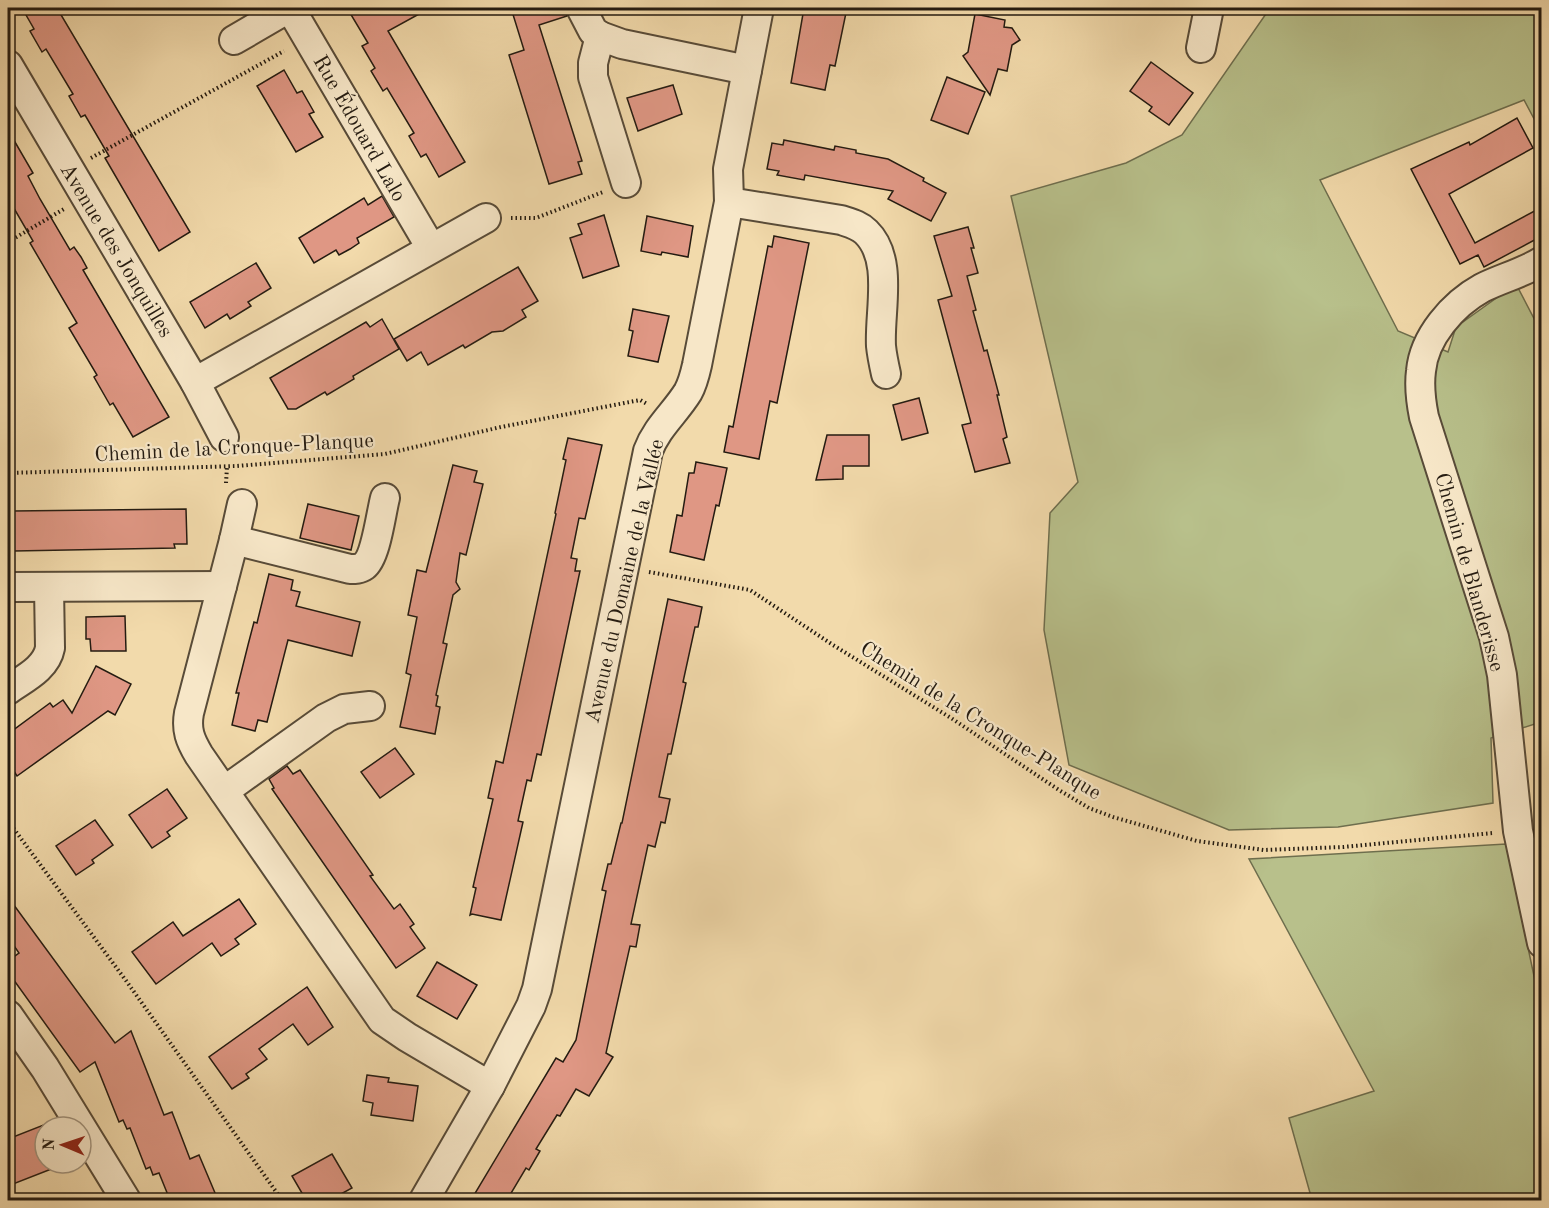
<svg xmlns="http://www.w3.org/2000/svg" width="1549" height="1208" font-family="'Old Standard TT',serif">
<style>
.green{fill:#b8c08b;stroke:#6e6e4e;stroke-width:1.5}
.building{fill:#df9784;stroke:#241b11;stroke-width:1.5}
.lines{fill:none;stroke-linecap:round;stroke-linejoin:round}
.minor-casing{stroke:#584b38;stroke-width:32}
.path{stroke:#241b11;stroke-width:4;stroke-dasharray:1.5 3;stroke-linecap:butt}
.minor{stroke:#f7e7c8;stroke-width:28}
.labels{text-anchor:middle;stroke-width:4.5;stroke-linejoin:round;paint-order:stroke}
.street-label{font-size:21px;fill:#241b11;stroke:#f7e7c8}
</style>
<rect width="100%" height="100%" fill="#f2daab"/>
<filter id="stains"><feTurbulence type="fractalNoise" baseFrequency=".00333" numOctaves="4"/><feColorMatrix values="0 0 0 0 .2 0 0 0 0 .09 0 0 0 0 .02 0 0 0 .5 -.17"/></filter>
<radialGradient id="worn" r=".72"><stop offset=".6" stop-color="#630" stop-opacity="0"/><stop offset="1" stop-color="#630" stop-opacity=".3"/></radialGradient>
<g class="green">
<polygon points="1270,8 1541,8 1541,132 1524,100 1320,180 1398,331 1448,352 1456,327 1516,284 1541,332 1541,722 1491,738 1493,803 1338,827 1229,830 1069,765 1044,630 1050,513 1078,482 1011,196 1126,163 1182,135"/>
<polygon points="1506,844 1541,1009 1541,1200 1312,1200 1289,1118 1374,1091 1249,859"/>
</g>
<g class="building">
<polygon points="22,8 57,8 190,232 159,251 105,158 109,156 85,115 81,117 69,96 73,94 46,49 42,52 30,31 34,29"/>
<polygon points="347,8 430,8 388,31 465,162 439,177 426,154 421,157 409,136 414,133 387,88 383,91 371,71 375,68 362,46 368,43"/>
<polygon points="511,8 565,8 567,16 539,25 582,161 578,162 582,174 549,184 509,55 524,50"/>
<polygon points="804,8 847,8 835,66 830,65 825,90 791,83"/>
<polygon points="975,14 1005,20 1004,27 1012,28 1020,40 1012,45 1007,71 998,69 990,95 963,56 968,52"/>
<polygon points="1151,62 1193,93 1169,125 1149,111 1152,107 1130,91"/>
<polygon points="284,70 297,93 302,91 314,112 309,114 323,137 296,152 257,86"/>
<polygon points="947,77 985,92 968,134 931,120"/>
<polygon points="673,85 682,114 638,131 627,98"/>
<polygon points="1517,118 1533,148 1449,194 1475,243 1542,207 1542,236 1484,267 1478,255 1460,264 1411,169 1469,142 1470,145"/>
<polygon points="8,130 33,173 28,176 40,199 70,250 74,247 81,257 87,268 83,270 169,417 133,437 113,403 110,405 94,377 97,375 69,328 77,323 30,243 33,241 8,198"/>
<polygon points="784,140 834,150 835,146 856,150 856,153 888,159 924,178 923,181 946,193 931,221 888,199 893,191 805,175 804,180 777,175 779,171 767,169 772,143 783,145"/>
<polygon points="382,196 394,217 357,238 359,243 350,249 339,255 336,250 314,263 299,238 364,198 368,205"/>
<polygon points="604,215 619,266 583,278 570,238 582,234 578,224"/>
<polygon points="647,216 693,226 688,257 662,252 661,255 641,251"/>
<polygon points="968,227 974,248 971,248 978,273 967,276 976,310 973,311 984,351 987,350 999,395 997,395 1007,437 1003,439 1010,463 975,472 962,425 971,423 938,300 952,296 934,236"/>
<polygon points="774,236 809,243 777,403 770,401 759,459 724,452 729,426 733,427 768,246 772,247"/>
<polygon points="256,263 271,288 248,302 251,306 230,319 227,314 205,328 190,302"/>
<polygon points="518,267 538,301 522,310 526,317 503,331 492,332 465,348 463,345 428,365 421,352 407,361 394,339"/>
<polygon points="633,309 669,316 658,362 628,356 633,331 629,330"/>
<polygon points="382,319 399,349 353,376 354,379 327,395 325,392 296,409 288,409 270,378 366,322 370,327"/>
<polygon points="919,398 928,433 902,440 893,405"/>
<polygon points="827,435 869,435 869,466 843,466 843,479 816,480"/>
<polygon points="568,438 602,445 585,519 579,518 571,558 577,559 575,571 580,571 541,755 537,754 531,781 527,780 518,821 523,822 501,920 472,914 470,915 476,888 473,887 493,799 488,798 496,761 503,763 556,514 555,513 566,460 563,459"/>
<polygon points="696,462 727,468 719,506 716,505 704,560 670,552 677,515 682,516 689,473 694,473"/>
<polygon points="453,465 477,471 474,482 483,484 466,555 460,553 456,582 460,589 453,595 443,643 447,644 436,695 438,696 436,706 440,707 435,734 400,727 411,675 406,673 417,617 408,615 417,570 426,572"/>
<polygon points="308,504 359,516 351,550 300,538"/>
<polygon points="186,509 187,544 174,544 175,548 14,551 13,511"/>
<polygon points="269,574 293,580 291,590 300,592 296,606 360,622 352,656 288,640 267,722 258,720 255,731 232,725 239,693 236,693 248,645 254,622 257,623"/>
<polygon points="668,599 702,607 698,627 695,627 683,682 686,683 671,754 668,754 659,797 670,799 665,823 661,822 655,847 648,845 631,924 640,925 636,947 630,946 606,1053 613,1057 589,1096 576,1089 560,1116 557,1115 536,1149 540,1151 529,1170 526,1168 507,1200 471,1200 556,1058 563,1062 576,1040 606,891 602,890 608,864 611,864 621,823 622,823"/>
<polygon points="125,616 126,651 91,651 90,639 86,639 86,617"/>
<polygon points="96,666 131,684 115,715 108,711 17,776 8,762 8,734 50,703 53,707 63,700 72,713"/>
<polygon points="395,748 414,774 380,798 361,772"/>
<polygon points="287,766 293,774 300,770 373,875 370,876 394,909 400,904 414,924 410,927 425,948 396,968 272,789 274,788 269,779"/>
<polygon points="167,789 187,818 167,832 170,836 152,848 129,815"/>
<polygon points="95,820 113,845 92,860 94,863 76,875 56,846"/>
<polygon points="8,897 115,1043 131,1031 164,1115 172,1112 190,1159 199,1155 218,1200 170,1200 159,1173 153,1175 150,1167 146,1169 130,1128 127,1129 123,1120 119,1122 95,1062 80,1072 8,972 8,961 19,953 8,937"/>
<polygon points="239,899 256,924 235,939 239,944 221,956 212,943 156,984 132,952 173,922 183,936"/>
<polygon points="437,962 477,985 457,1019 417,996"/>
<polygon points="307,987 333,1027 308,1045 293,1024 259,1049 267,1059 246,1074 249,1078 232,1089 209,1057"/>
<polygon points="367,1075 389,1078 388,1082 418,1086 413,1121 371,1115 373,1103 363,1101"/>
<polygon points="46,1124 45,1163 58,1163 59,1166 8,1186 8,1139"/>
<polygon points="332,1154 352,1188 330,1200 306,1200 292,1176"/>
</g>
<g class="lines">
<defs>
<g id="minor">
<polyline points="290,8 431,248"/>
<polyline points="581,8 593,31 600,36 593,63 593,77 626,183"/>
<polyline points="600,36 622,44 747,70"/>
<polyline points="234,40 289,8"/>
<polyline points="1201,48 1209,8"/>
<polyline points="8,65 195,382 224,437"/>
<path d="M729,202L841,220C850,223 859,225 866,232C894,259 879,311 881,346C882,356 884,365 886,374"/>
<path d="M1542,261C1523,273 1502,278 1482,288C1453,304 1424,337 1421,371C1419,386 1421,402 1424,417L1494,637L1502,675L1518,831L1542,943"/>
<polyline points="195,382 486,218"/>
<path d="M242,504L234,540L189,713C186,730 190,740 199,755L382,1020L407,1037L490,1086"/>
<path d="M234,540L350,569C355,569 360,569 364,566C376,557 381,513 385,498"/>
<polyline points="11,587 222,586"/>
<path d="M8,690C23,679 46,669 50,648L49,587"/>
<polyline points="224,791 326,718 344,709 370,706"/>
<polyline points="8,1015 45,1068 126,1200"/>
<path d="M424,1200L490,1086L531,1006L537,989L648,451C657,427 675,413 688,392C693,383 695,374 697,365L729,202L728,169L759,8"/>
</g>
</defs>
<use href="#minor" class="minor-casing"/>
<g class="path">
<polyline points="91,158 284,51"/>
<polyline points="511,218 536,218 603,192"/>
<polyline points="8,242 64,209"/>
<polyline points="8,473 237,466 385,454 501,427 640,400 647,404"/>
<polyline points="226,483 227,467"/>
<polyline points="649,572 750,590 833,645 951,718 1059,790 1089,808 1113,817 1197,841 1264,850 1343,847 1493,833"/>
<polyline points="8,821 127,982 282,1200"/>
</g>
<use href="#minor" class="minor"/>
</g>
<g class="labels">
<g class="street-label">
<text transform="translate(360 128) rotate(60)" y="7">Rue Édouard Lalo</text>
<text transform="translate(117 250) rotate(59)" y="7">Avenue des Jonquilles</text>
<text transform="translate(234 447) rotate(-3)" y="7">Chemin de la Cronque-Planque</text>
<text transform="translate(1470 572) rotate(74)" y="7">Chemin de Blanderisse</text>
<text transform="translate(624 581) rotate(-77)" y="7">Avenue du Domaine de la Vallée</text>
<text transform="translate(981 720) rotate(32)" y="7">Chemin de la Cronque-Planque</text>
</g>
</g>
<rect width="1549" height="1208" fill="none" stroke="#f2daab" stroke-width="30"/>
<rect x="9" y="9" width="1531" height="1190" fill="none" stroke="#241b11" stroke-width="3"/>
<rect x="15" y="15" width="1519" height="1178" fill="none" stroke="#241b11" stroke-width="1.5"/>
<g transform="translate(63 1145) rotate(272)"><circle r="28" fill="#f7e7c8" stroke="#a3957f" stroke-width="1.5"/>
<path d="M0-4.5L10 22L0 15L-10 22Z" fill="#8f2418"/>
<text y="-9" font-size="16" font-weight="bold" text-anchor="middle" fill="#241b11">N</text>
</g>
<rect width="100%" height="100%" filter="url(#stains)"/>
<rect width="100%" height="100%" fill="url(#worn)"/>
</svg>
